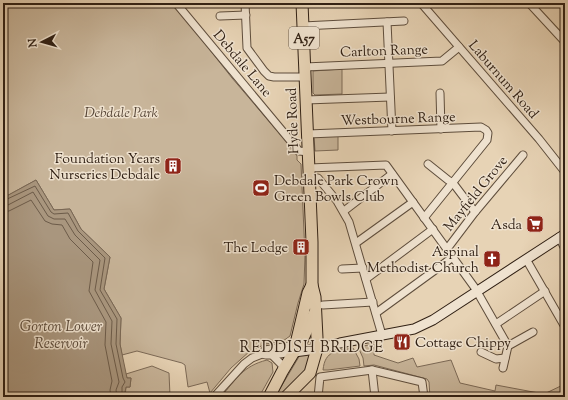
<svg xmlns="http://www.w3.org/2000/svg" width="568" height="400" font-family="'Sorts Mill Goudy',serif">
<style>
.green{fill:#c8b59a;stroke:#7c6a57}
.water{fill:#a9967e;stroke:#796754}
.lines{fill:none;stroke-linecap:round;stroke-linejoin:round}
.shore{stroke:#6c5b49;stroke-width:1}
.minor-casing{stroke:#5e4d3c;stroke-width:9}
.secondary-casing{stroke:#302014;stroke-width:11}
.trunk-casing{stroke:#302014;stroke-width:13}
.minor{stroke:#efe2cf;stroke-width:7}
.secondary{stroke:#efe2cf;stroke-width:9}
.trunk{stroke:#e7d3b5;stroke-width:11}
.labels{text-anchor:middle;stroke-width:3;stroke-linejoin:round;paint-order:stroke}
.shield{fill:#efe2cf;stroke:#695a4c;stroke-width:1}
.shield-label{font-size:13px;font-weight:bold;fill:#302014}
.street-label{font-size:14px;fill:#302014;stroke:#efe2cf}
.park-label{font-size:14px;font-style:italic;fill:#564536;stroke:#efe2cf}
.poi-label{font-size:14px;fill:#302014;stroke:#efe2cf;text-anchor:end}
.water-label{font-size:15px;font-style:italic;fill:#5a4939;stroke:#efe2cf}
.neighbourhood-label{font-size:15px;letter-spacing:1px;fill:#302014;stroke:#efe2cf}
</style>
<rect width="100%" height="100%" fill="#e7d3b5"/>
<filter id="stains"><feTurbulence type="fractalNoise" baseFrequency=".005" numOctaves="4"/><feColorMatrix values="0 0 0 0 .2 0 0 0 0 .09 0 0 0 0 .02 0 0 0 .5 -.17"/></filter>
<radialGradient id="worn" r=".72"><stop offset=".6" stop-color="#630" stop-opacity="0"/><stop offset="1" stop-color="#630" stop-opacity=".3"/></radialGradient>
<g class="green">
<polygon points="3,3 173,3 232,78 290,146 297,156 297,160 301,164 305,255 304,284 298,303 290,336 283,341 266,344 250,351 231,368 210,393 207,382 188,387 185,365 182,363 137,351 122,355 120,344 121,318 104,289 110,257 81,229 70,209 54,210 36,180 3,198"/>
<polygon points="342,69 342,94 315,95 313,93 313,71"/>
<polygon points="338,136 338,150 315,151 314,137"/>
<polygon points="374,344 374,355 398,363 413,358 417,367 451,360 460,383 495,391 496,385 544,394 565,384 565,397 430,397 429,382 427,379 374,365 364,366 363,358 358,347"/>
<path d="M353,348L359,359L360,366L328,370H323C325,350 337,351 353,348Z"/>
<polygon points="310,354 305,374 282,397 275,397 300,355"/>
<path d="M267,360L272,363L273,372L259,397H221C236,379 243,366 267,360Z"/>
<polygon points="152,366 169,373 170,396 177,396 177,397 125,397 126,387 130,387 131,378 127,378 126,374"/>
</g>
<polygon class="water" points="36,180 54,210 70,209 81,229 110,257 104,289 121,318 120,344 127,378 131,378 130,387 126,387 125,392 127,393 125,397 3,397 3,198"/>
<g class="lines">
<g class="shore">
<polyline points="3,201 35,186 51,212 54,214 68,213 78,231 105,258 100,290 117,319 116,344 123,378 125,382 122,387 122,397"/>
<polyline points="3,206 8,205 33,192 48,216 54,219 65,219 75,235 100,260 95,290 112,321 111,344 119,382 116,390 117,397"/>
<polyline points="3,212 9,211 31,200 45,221 52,224 62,225 70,239 93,262 89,291 106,322 105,345 112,381 110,390 111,397"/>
</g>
<defs>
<g id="minor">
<polyline points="176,3 299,151 309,152"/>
<polyline points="245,3 247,48 264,71 269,76 274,77 305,77"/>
<polyline points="421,3 539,139 565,172"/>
<polyline points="529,3 565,42"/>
<polyline points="220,16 246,15"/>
<polyline points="387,22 392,131"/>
<polyline points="303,26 404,21"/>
<polyline points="305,67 442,61 459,47"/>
<polyline points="440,93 441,129"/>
<polyline points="306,100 390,97"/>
<polyline points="308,134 481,127 486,130 488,133 487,140 424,218"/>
<polyline points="428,164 448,180 453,183 475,212"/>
<polyline points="309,168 386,165 475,288 508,346"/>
<polyline points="310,178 318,178 337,201 349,222 382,335"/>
<polyline points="344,211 392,174"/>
<polyline points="559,237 565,249"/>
<polyline points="356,243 413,202"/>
<polyline points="447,249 475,212 523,155"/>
<polyline points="526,259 565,327"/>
<polyline points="342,269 363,268"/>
<polyline points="366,279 433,229"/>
<polyline points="323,305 373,302"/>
<polyline points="376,313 453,257"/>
<polyline points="496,324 545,291"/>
<polyline points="481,352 496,359 505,358"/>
<polyline points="262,354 266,355 272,355 282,365 282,371"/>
<polyline points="272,355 294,352"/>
<polyline points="503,368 508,346 533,332"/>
<polyline points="372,370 375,397"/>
<polyline points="214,397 244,364 252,358 262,354 265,350 295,345"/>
<polyline points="318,397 320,377 372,370 422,382 424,397"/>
</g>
<polyline id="secondary" points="294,352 317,349 340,343 414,329 433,320 565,234"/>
<g id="trunk">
<polyline points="300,345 314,314"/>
<polyline points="269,397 282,372 294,352 308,293 312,285"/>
<polyline points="286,397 310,373 316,352 317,338 315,297 312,285 312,242 302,3"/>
</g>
</defs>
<use href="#minor" class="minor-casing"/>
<use href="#secondary" class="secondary-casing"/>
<use href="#trunk" class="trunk-casing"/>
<use href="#minor" class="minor"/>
<use href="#secondary" class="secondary"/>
<use href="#trunk" class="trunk"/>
</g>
<defs>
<symbol id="building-square" viewBox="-11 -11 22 22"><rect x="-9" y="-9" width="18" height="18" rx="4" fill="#8f2418" stroke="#efe2cf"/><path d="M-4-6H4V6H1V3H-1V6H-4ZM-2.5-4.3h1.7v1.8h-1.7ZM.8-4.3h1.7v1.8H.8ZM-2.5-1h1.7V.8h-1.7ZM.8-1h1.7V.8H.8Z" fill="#fff"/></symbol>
<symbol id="stadium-square" viewBox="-11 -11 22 22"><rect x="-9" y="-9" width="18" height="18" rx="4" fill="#8f2418" stroke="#efe2cf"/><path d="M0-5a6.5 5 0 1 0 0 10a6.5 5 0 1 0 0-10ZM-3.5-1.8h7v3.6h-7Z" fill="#fff"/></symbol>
<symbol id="supermarket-square" viewBox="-11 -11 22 22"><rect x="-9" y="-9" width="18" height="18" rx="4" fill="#8f2418" stroke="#efe2cf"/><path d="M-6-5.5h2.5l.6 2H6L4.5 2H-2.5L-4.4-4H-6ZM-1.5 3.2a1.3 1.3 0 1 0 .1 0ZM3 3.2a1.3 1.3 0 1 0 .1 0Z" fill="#fff"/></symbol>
<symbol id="church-square" viewBox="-11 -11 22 22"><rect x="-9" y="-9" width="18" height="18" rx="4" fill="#8f2418" stroke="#efe2cf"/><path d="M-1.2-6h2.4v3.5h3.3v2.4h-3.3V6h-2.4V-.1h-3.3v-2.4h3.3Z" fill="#fff"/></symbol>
<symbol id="restaurant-square" viewBox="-11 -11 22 22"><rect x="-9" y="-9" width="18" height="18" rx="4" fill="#8f2418" stroke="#efe2cf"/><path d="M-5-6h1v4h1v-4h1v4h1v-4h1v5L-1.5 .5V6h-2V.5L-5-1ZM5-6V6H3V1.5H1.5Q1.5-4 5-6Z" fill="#fff"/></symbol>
</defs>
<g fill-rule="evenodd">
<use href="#building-square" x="163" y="156" width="20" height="20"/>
<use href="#stadium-square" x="251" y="178" width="20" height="20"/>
<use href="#supermarket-square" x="525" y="214" width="20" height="20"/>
<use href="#building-square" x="291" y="237" width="20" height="20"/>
<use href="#church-square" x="482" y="249" width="20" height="20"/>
<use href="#restaurant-square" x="392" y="332" width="20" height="20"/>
</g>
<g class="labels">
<rect class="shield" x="289" y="27" width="30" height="22" rx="3"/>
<g class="shield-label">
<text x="304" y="43">A57</text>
</g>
<g class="street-label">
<text transform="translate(384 50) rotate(-2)" y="5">Carlton Range</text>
<text transform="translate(243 63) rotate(50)" y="5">Debdale Lane</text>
<text transform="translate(504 79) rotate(49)" y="5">Laburnum Road</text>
<text transform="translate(398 118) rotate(-2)" y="5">Westbourne Range</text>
<text transform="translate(292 121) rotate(-92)" y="5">Hyde Road</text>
<text transform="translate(475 193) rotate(-51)" y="5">Mayfield Grove</text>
</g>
<g class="park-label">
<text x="121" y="117">Debdale Park</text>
</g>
<g class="poi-label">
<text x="160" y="163">Foundation Years<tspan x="160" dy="16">Nurseries Debdale</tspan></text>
<text x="274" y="185" text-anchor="start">Debdale Park Crown<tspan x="274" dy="16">Green Bowls Club</tspan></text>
<text x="522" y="229">Asda</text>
<text x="288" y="252">The Lodge</text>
<text x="479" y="256">Aspinal<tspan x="479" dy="16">Methodist Church</tspan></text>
<text x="415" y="347" text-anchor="start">Cottage Chippy</text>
</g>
<g class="water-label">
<text x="61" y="331">Gorton Lower<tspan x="61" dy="17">Reservoir</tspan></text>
</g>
<g class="neighbourhood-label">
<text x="312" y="352">REDDISH BRIDGE</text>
</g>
</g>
<rect width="568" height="400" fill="none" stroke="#e7d3b5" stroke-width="16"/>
<rect x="4" y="4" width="560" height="392" fill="none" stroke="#302014" stroke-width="2"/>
<rect x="8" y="8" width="552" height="384" fill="none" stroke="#302014"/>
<g transform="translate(42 42) rotate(264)" stroke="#efe2cf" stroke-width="3" paint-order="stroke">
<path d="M0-3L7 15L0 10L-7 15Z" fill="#302014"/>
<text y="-6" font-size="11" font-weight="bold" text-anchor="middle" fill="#302014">N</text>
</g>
<rect width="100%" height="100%" filter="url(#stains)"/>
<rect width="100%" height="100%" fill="url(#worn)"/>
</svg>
